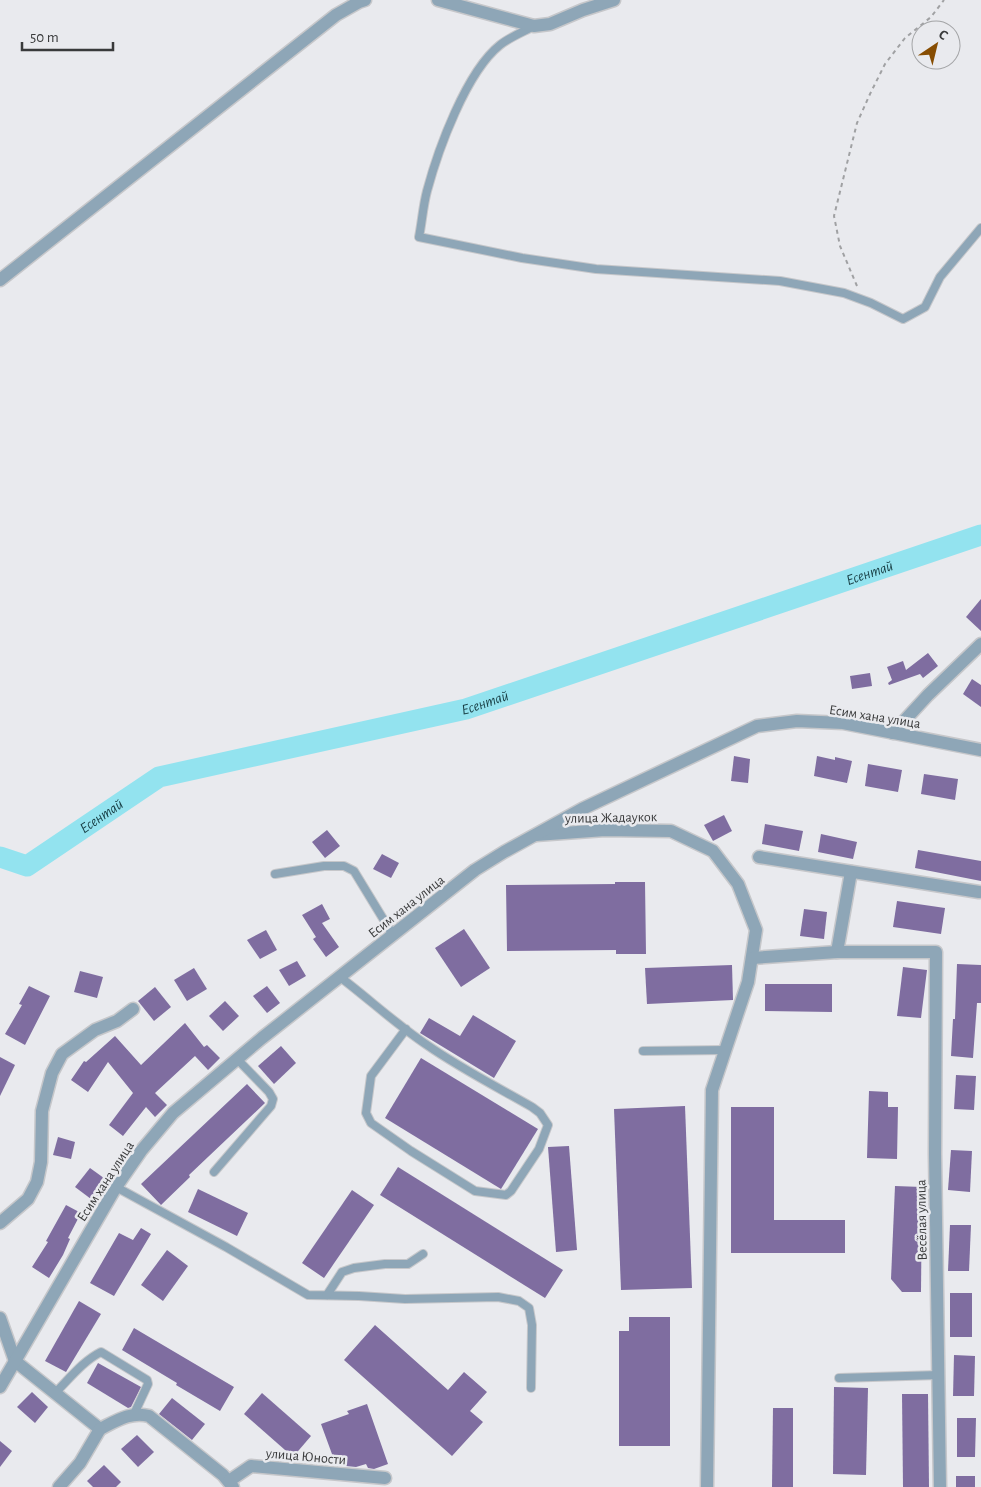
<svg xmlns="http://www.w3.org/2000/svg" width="981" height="1487" font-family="'Alegreya Sans',sans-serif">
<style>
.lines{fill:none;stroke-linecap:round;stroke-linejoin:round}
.river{stroke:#93e3ef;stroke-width:21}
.building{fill:#7f6da0}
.service-casing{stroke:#c6c7ca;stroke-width:10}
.minor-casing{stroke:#c6c7ca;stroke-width:15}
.tertiary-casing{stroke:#c6c7ca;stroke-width:15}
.path{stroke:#a0a1a3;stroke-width:2;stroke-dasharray:4 4;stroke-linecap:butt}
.service{stroke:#8ea6b7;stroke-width:8}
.minor{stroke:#8ea6b7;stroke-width:12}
.tertiary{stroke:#8ea6b7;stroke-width:12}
.labels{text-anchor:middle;stroke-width:5;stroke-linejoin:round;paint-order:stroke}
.street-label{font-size:14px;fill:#393a3b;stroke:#e9eaee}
.water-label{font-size:15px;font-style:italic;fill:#183e44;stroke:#e9eaee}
</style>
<rect width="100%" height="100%" fill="#e9eaee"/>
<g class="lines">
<path class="river" id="s1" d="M0,857L27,866L159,777L466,709L981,535"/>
</g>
<g class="building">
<polygon points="981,599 981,631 966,617"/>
<polygon points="928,653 938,666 923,678 920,674 889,685 888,683 892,680 887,667 903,661 906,670"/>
<polygon points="870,673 872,686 852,689 850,676"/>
<polygon points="972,679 981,685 981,707 963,694"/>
<polygon points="734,756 750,759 748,783 731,781"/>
<polygon points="817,756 835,760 835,757 852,761 847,783 814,776"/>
<polygon points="868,764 902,770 898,792 865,786"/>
<polygon points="924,774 958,779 955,800 921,794"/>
<polygon points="724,815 732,831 713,841 704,825"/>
<polygon points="765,824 803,831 799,851 762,844"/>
<polygon points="327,830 340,846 325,858 312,842"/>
<polygon points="821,834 857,842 853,859 818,852"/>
<polygon points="918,850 981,861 981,881 915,868"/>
<polygon points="382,854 399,863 391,878 373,869"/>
<polygon points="615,882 645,882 646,954 616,954 616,950 507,951 506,885 615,884"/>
<polygon points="897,901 945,908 941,934 893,927"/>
<polygon points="322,904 330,919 322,923 339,947 326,957 313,939 316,937 302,915"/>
<polygon points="804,909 827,912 824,939 800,936"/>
<polygon points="464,929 490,968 461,987 435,948"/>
<polygon points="266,930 277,950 260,959 247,940"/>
<polygon points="297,961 306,976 289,986 279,970"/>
<polygon points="957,964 981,965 981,1003 977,1003 973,1058 951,1056 953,1019 955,1019"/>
<polygon points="732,965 733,1000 647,1004 645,968"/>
<polygon points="903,967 927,970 921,1018 897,1016"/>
<polygon points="194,968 207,989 187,1001 174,980"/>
<polygon points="80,971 103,977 97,998 74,992"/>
<polygon points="765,984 832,984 832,1012 765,1011"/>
<polygon points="29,986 50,996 25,1045 5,1034 22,1005 19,1004"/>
<polygon points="267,986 280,1003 267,1013 253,996"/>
<polygon points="155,987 171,1007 154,1021 138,1001"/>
<polygon points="225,1001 239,1016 223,1031 209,1016"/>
<polygon points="473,1015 516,1041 494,1078 420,1033 429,1018 460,1036"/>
<polygon points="185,1023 204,1047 207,1045 220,1058 208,1070 195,1056 155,1093 167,1105 155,1117 146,1107 123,1136 109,1125 133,1093 108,1062 88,1092 71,1080 84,1061 86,1062 115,1036 141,1065"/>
<polygon points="281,1046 296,1063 274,1084 258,1066"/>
<polygon points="0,1057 15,1065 0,1096"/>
<polygon points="421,1058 538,1129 501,1189 385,1118"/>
<polygon points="956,1075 976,1076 974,1110 954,1109"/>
<polygon points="247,1084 265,1103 189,1175 190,1177 161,1205 141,1184"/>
<polygon points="869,1091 888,1092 888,1107 898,1107 897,1159 867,1158"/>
<polygon points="685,1106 692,1288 621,1290 614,1109"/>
<polygon points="731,1107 774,1107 774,1220 845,1220 845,1253 731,1253"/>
<polygon points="58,1137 75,1142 71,1159 53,1155"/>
<polygon points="569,1146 577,1250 556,1252 548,1147"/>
<polygon points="951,1150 972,1151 970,1192 948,1190"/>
<polygon points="398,1167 563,1270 545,1298 380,1195"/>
<polygon points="90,1168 108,1181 95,1199 91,1199 75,1187"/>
<polygon points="895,1186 922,1187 921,1292 902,1292 891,1279"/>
<polygon points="198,1189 248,1213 237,1236 188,1212"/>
<polygon points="352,1190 374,1205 324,1278 302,1263"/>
<polygon points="66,1205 81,1213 68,1238 70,1239 63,1255 49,1278 32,1267 48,1242 46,1241"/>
<polygon points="950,1225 971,1225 969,1271 948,1271"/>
<polygon points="141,1228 151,1234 114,1296 90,1283 119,1233 133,1240"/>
<polygon points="167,1250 188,1266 163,1301 141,1285"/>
<rect x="950" y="1293" width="22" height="44"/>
<polygon points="79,1301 101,1314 66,1372 45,1361"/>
<polygon points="629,1317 670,1317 670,1446 619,1446 619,1331 629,1331"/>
<polygon points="375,1325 448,1390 464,1372 487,1392 470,1411 483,1422 452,1456 344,1360"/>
<polygon points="134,1328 234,1387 220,1411 176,1385 177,1383 122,1350"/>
<polygon points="954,1355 975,1356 974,1396 953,1396"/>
<polygon points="98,1363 141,1387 131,1407 128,1408 87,1383"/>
<polygon points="834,1387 868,1388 866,1475 833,1474"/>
<polygon points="32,1392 48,1407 35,1423 17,1407"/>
<polygon points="262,1393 311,1436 293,1457 244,1414"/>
<polygon points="902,1394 928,1394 929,1487 903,1487"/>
<polygon points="172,1398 205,1424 192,1440 159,1414"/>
<polygon points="367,1404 388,1464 374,1469 368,1468 366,1464 356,1467 336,1465 321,1424 349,1414 347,1411"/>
<polygon points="773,1408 793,1408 793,1487 772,1487"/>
<polygon points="957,1418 976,1418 975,1457 957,1457"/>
<polygon points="137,1435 154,1452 138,1467 121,1449"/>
<polygon points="0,1441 12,1451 0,1467"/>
<polygon points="104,1465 121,1482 116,1487 93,1487 87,1481"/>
<rect x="956" y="1476" width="19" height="11"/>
</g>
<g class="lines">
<defs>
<g id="service">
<path d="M534,26C523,32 510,37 500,45C466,72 438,150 427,191C423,206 422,222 419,237L522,258L596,269L780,281L844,293L871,303L903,319L925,307L940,277L981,228"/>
<polyline points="275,874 324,866 344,866 354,871 393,935"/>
<path d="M340,977C369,999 397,1025 427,1045C460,1068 497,1087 532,1107L540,1113L548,1125L539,1149L511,1191L506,1195L475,1191L411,1151L371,1123L366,1113L371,1076L406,1029"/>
<polyline points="643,1051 725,1050"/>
<polyline points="214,1172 271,1106 273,1099 269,1092 237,1059"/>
<polyline points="116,1187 226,1247 308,1295 359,1296 405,1299 498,1297 519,1301 529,1308 532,1325 531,1388"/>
<polyline points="327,1295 342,1272 354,1268 385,1264 408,1264 423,1254"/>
<polyline points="839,1378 939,1375"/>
<path d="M55,1393C70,1378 83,1361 101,1352L147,1380L148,1384L134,1414"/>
</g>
<g id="minor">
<polyline points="893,733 928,695 981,644"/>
<polyline points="536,835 605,830 671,831 713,851 738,884 756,930 748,982 712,1090 707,1487"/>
<polyline points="759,857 979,892"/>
<polyline points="837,952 851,872"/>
<polyline points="752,958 837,952 936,952 935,1154 940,1487"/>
<polyline points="0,1223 28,1199 37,1182 41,1162 42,1111 52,1073 62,1054 95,1030 117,1021 133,1009"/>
<path d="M0,1318L15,1361L100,1429C116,1421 131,1411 149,1416L223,1475L233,1487"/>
<polyline points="229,1481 251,1466 385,1478"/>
<polyline points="59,1487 80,1463 100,1429"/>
</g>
<g id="tertiary">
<polyline points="438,0 534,26 550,24 583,10 614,0"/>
<polyline points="0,280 336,15 359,2 365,0"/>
<polyline points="0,1387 116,1187 141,1151 173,1113 262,1038 475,870 504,852 582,809 757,726 797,721 843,723 981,750"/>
</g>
</defs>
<use href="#service" class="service-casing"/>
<use href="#minor" class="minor-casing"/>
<use href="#tertiary" class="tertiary-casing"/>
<polyline class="path" points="857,286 840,246 834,216 857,123 870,94 885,64 905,38 931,17 944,0"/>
<use href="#service" class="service"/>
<use href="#minor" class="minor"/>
<use href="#tertiary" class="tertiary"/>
</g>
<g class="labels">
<g class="street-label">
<text transform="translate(875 716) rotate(9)" y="5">Есим хана улица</text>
<text transform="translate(611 817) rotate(-1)" y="5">улица Жадаукок</text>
<text transform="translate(406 906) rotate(-38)" y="5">Есим хана улица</text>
<text transform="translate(105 1181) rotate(-57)" y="5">Есим хана улица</text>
<text transform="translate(921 1220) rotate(-91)" y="5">Весёлая улица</text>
<text transform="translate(306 1456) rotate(5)" y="5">улица Юности</text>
</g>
<g class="water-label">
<text dy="5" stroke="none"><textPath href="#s1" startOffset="928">Есентай</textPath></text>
<text dy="5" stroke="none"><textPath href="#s1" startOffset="522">Есентай</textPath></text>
<text dy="5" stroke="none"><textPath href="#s1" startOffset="118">Есентай</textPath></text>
</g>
</g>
<g transform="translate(936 45) rotate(35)"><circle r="24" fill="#e9eaee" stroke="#a3a4a6"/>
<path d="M0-4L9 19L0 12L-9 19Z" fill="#874d02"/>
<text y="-8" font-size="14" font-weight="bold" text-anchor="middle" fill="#393a3b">С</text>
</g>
<path d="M22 42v8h91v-8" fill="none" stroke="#393a3b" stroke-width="2.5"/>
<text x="30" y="42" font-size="15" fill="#393a3b" stroke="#e9eaee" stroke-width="4" paint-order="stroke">50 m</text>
</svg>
